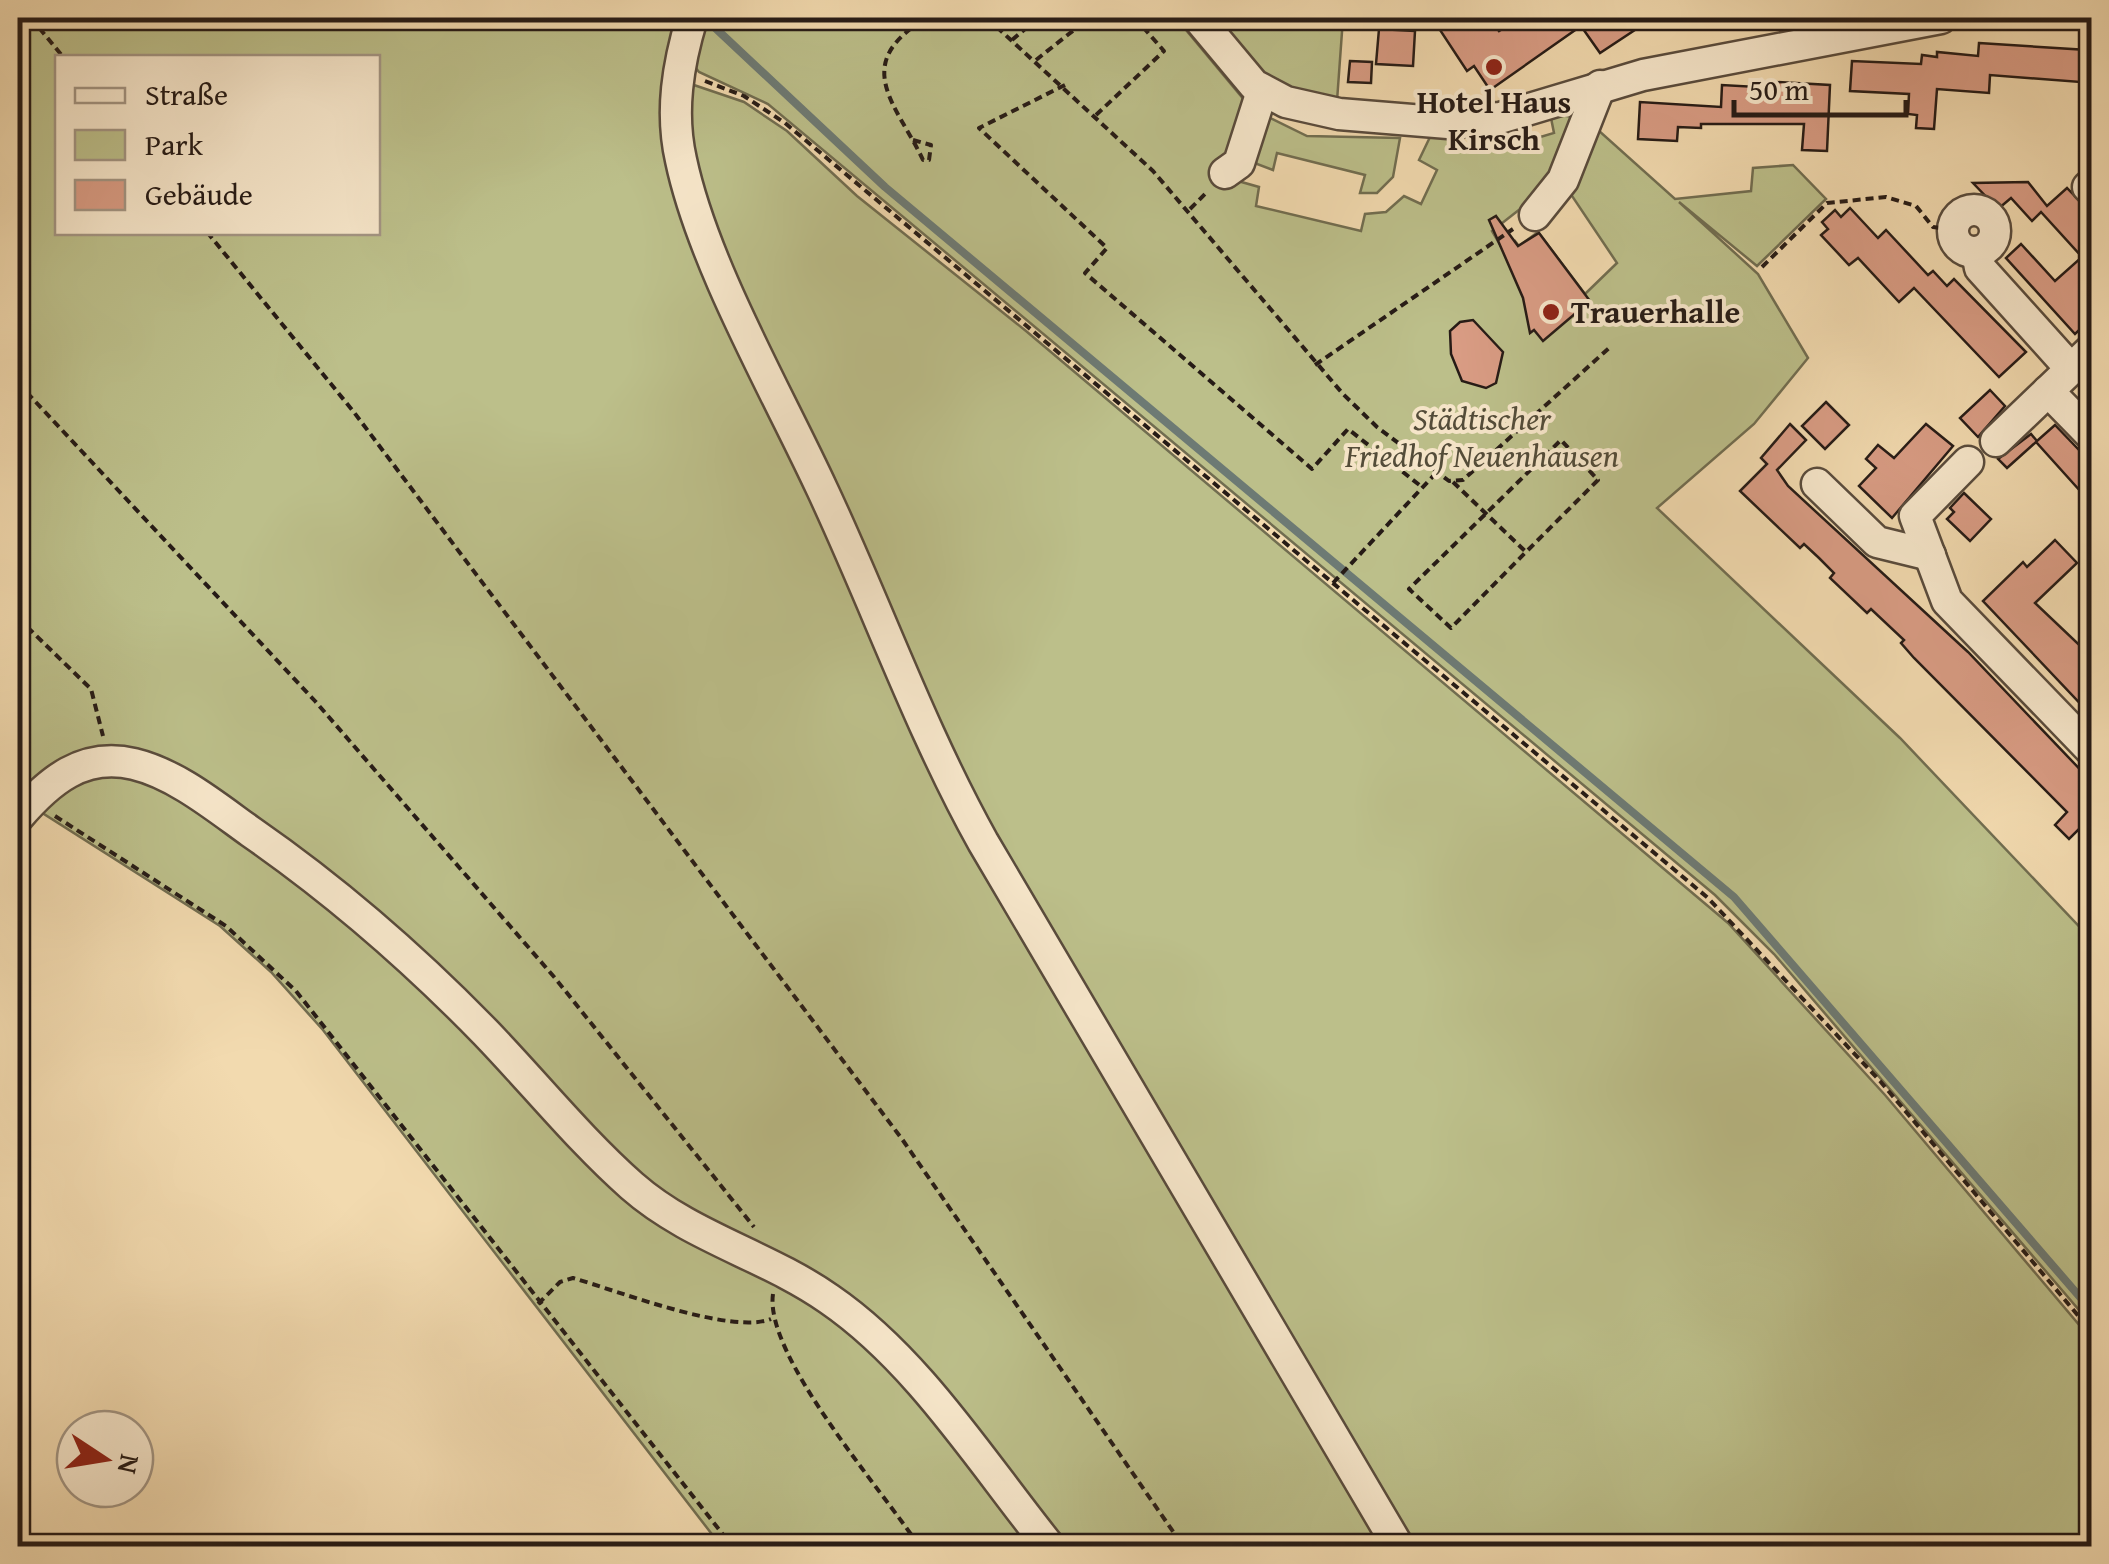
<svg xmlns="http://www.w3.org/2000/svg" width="2109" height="1564" font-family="'Gentium Book Plus',serif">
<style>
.green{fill:#bcbf8a;stroke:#716d50;stroke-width:2.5;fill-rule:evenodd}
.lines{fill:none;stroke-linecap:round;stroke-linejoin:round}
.stream{stroke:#6d7a74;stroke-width:8}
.building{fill:#d99c84;stroke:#261b16;stroke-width:2.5}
.minor-casing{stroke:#594b3c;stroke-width:35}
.path{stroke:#261b16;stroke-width:4;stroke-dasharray:8 5;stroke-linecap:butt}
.minor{stroke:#f7e7cb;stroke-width:30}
.poi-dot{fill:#8f2418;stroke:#f7e7cb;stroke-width:4}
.labels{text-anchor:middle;stroke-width:8;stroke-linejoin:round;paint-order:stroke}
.poi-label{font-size:32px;font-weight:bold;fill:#261b16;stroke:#f7e7cb}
.park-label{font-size:32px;font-style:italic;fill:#534c39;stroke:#f7e7cb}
</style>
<rect width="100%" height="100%" fill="#f2daaf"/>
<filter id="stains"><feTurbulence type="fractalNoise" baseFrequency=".002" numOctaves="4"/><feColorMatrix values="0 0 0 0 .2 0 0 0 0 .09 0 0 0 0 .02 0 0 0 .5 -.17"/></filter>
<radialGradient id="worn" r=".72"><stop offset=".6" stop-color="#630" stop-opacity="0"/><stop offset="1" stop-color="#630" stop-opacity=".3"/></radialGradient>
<g class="green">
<path d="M18,18H685L670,119L895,671L1390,1546H1059L896,1349L662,1200L484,1020L127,754L18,801ZM58,58H378V232H58Z"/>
<polygon points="699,18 1176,18 1245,101 1231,179 1259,187 1256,206 1361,231 1365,214 1386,212 1404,196 1421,204 1437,170 1419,160 1430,137 1452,133 1452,151 1500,149 1554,133 1550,113 1572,117 1547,188 1492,231 1503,250 1515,241 1519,246 1538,232 1585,294 1617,263 1568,190 1597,129 1675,199 1751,191 1753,168 1793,165 1826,199 1757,266 1679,202 1758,274 1808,358 1754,424 1657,508 1900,738 2091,939 2091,1324 1774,954 1715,895 768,104 699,72 691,62"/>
<path d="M1221,18H1343L1337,101C1272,89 1255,71 1214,22Z"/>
<polygon points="688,83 744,102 787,131 857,196 1026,331 1728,923 1885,1095 2091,1339 2091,1546 1404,1546 971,806 692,179"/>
<polygon points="1268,117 1307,136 1400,138 1393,177 1377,193 1360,193 1365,175 1277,153 1273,170 1257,164 1253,158"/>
<polygon points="98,771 153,780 355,920 584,1149 801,1289 880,1350 1038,1546 721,1546 323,1030 271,972 220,926 33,807"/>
</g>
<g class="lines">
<polyline class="stream" points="711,24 885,187 1734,897 2092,1311"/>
</g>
<g class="building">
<polygon points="1460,18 1489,18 1499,31 1519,18 1653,18 1600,53 1581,26 1490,90 1474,66 1467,71 1440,30"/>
<polygon points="1379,29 1415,31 1413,66 1376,64"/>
<polygon points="1979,43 2087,50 2085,71 2081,70 2080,82 1990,75 1989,93 1937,89 1934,129 1916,128 1917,115 1908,114 1909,94 1850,91 1852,61 1921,64 1922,55 1937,57 1937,52 1978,56"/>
<polygon points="1350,61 1372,62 1371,83 1348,82"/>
<polygon points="1758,81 1830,85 1827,151 1802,150 1804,124 1701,124 1701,128 1678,127 1677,141 1638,139 1640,102 1721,107 1722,85 1757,87"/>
<polygon points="2028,182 2047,206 2067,188 2092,214 2092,318 2075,334 2006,258 2021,244 2055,281 2082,257 2041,212 2032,221 2011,198 1998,209 1973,183"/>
<polygon points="1850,208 1878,238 1886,230 1928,275 1933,271 1947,286 1954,279 2026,352 1999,377 1914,288 1899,302 1858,258 1849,265 1821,235 1828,229 1822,222 1835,210 1841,217"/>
<polygon points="1496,216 1518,246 1539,233 1590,301 1543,341 1534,330 1530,333 1523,298 1489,220"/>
<polygon points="1473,320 1503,352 1496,383 1486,388 1462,381 1451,354 1450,331 1460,322"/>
<polygon points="1990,390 2005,406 1978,437 1960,418"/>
<polygon points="1826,402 1849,425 1825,449 1802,426"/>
<polygon points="1790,424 1806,440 1777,470 1788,486 1968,652 2092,782 2092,839 2080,828 2069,839 2055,825 2067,812 1914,658 1901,643 1904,640 1871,609 1867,613 1830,578 1834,573 1819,558 1804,544 1800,548 1740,491 1767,464 1761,458"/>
<polygon points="1926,424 1953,446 1892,518 1859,486 1876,468 1866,459 1878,445 1894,458"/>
<polygon points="2055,425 2079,450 2092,454 2092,484 2082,493 2036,442 2007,468 1998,459 2031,434 2037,441"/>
<polygon points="1964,493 1991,519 1970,541 1947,519 1954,512 1950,508"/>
<polygon points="2055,540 2077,563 2035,603 2092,657 2092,716 1983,601 2023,562 2027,567"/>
</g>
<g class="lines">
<defs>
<g id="minor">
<path d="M692,18C678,64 670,112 681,160C703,264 776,390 822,489C877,606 920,729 983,842L1398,1546"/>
<polyline points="1198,18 1254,85 1286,102 1339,114 1448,123 1500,118 1643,75 1941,18"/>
<polyline points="1225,173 1239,163 1262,91"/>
<polyline points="2088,187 2092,191"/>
<circle cx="1974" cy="231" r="21"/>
<polyline points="1535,215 1563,180 1600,86"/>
<polyline points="1977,252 1980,268 2071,369"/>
<polyline points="2048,391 2092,436"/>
<polyline points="1996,441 2092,349"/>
<polyline points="1968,462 1915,516 1947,601 2092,751"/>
<polyline points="1817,484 1877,542 1930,555"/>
<path d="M18,817C49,781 83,752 134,764C176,774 216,807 251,832C336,891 414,959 486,1033C535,1084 580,1140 632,1186C690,1237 766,1255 829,1299C918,1360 982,1463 1049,1546"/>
</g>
</defs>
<use href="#minor" class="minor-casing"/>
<g class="path">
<polyline points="31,18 64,58"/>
<polyline points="987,18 1153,171 1343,394 1377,427 1449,481 1463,480 1609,348"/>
<polyline points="1017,18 1026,28"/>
<polyline points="1012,40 1038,18"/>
<polyline points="1036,60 1089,18"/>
<polyline points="705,81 744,96 785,123 1708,898 1880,1081 2092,1332"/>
<polyline points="1065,85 979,128 1107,248 1085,273 1312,469 1348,429 1422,487"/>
<polyline points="1096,115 1164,51 1135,18"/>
<path d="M913,140L931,145L929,160H923C898,106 848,64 927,18"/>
<polyline points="1190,209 1208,191"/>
<polyline points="207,232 353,411 902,1139 1183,1546"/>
<polyline points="1762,267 1827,203 1886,197 1916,206 1933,227 1953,230"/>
<polyline points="1315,365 1513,229"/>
<polyline points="18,383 315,701 555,978 754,1227"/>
<polyline points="1453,482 1526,552 1598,480 1561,440 1409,589 1451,628 1526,552"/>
<polyline points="1333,583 1436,473"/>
<polyline points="18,618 91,689 103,736"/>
<polyline points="55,816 226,926 296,991 732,1546"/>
<path d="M773,1294C764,1356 883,1491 919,1546"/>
<path d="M538,1304L560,1282L573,1278C618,1291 731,1335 771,1319"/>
</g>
<use href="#minor" class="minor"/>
</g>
<g class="poi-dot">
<circle cx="1494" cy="67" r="10"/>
<circle cx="1551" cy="312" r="10"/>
</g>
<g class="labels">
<g class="poi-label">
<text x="1494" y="113">Hotel Haus<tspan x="1494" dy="37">Kirsch</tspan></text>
<text x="1571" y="323" text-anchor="start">Trauerhalle</text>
</g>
<g class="park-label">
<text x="1482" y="430">Städtischer<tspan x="1482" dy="37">Friedhof Neuenhausen</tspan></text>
</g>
</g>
<rect width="2109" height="1564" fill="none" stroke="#f2daaf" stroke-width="60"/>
<rect x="20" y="20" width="2069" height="1524" fill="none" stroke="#261b16" stroke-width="5"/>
<rect x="30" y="30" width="2049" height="1504" fill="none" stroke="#261b16" stroke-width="2.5"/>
<rect x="55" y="55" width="325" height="180" fill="#f7e7cb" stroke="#a39583" stroke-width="2.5"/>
<rect x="75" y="88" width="50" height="15" fill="#f7e7cb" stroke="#a39583" stroke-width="2.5"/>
<text x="145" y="105" font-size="30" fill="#261b16">Straße</text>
<rect x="75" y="130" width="50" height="30" fill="#bcbf8a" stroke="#a39583" stroke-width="2.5"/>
<text x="145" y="155" font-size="30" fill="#261b16">Park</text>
<rect x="75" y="180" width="50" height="30" fill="#d99c84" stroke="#a39583" stroke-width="2.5"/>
<text x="145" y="205" font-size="30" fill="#261b16">Gebäude</text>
<g transform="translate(105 1459) rotate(102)"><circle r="48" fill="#f7e7cb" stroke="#a39583" stroke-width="2.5"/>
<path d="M0-8L18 38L0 25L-18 38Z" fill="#8f2418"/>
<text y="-15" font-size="28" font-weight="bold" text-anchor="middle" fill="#261b16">N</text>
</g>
<path d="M1734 100v15h172v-15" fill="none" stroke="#261b16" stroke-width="5"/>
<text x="1749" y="100" font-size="30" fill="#261b16" stroke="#f7e7cb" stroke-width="8" paint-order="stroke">50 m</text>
<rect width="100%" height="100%" filter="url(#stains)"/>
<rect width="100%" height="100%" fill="url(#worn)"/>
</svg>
